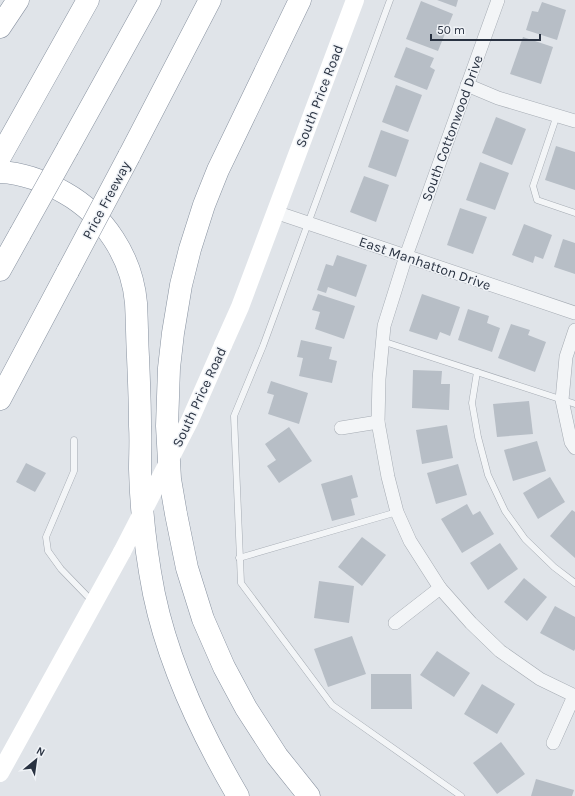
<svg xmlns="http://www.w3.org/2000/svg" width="575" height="796" font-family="Karla,sans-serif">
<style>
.building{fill:#b7bec6}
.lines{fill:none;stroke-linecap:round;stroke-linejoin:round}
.service-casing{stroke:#a5abb3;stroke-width:7}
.minor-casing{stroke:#a5abb3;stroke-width:14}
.motorway-casing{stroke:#8892a0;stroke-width:23}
.service{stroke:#f3f5f7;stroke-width:6}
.minor{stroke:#f3f5f7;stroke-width:13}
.secondary{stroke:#fff;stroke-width:18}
.motorway{stroke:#fff;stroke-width:22}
.motorway-bridge-casing{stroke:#8892a0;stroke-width:23;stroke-linecap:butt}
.secondary-bridge{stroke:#fff;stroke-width:18}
.motorway-bridge{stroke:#fff;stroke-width:22}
.labels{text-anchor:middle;stroke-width:3;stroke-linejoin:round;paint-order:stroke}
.street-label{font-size:14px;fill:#293241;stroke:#f0f3f7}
</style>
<rect width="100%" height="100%" fill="#e0e4e9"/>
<g class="building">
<polygon points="437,0 458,0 456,7"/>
<polygon points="421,1 453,14 438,51 406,39"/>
<polygon points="542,2 566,10 557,40 526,30 532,11 538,12"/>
<polygon points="523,37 553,47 541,84 510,74"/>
<polygon points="406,47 434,58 430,67 435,70 427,90 394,77"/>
<polygon points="396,85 422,95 408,132 382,122"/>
<polygon points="496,117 526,129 512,165 482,153"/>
<polygon points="381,130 409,140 396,177 368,167"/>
<polygon points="556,146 575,152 575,190 545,180"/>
<polygon points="480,162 509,173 495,210 466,200"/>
<polygon points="364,176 389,185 376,222 350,212"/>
<polygon points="460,208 487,217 473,254 447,245"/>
<polygon points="524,224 552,235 543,259 535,256 533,263 512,255"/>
<polygon points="563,239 575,243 575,274 554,267"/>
<polygon points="337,255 367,265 356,297 328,287 326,293 317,290 326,264 333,266"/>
<polygon points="318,294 355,306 344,339 315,329 320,312 312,310"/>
<polygon points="422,294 460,307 450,336 440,332 437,340 409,331"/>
<polygon points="468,309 489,316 487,323 500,328 492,352 458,340"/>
<polygon points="511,324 530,330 528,335 546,342 535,372 498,358"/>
<polygon points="301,340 332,347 329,359 337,361 332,383 299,376 303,358 297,357"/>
<polygon points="413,370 442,371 441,384 450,384 449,410 412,408"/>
<polygon points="271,381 308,393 299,424 268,414 274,395 267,393"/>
<polygon points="529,401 533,434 497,437 493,404"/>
<polygon points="447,425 453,458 422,464 416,430"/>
<polygon points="289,427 312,461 279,483 267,466 276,460 265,444"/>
<polygon points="537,441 546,471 513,481 504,450"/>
<polygon points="26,463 46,473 35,492 16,482"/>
<polygon points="458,464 467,495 436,504 427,473"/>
<polygon points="352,475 358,497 351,499 355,515 332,521 321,484"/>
<polygon points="550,477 565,502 538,519 523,493"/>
<polygon points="467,504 473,515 480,511 494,534 462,553 441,519"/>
<polygon points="572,510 575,512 575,558 550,536"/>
<polygon points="362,537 386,555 362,586 338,567"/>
<polygon points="500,543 518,569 488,590 470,563"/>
<polygon points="524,578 547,597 527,621 504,602"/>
<polygon points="319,581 354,586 349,623 314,618"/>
<polygon points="555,606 575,617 575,649 574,651 540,633"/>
<polygon points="352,636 366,674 328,687 314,649"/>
<polygon points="437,651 470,673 454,697 420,675"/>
<polygon points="371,674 411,674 412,709 371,709"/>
<polygon points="482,684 515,704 497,734 464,714"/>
<polygon points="501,742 525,774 497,794 473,763"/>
<polygon points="536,779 574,790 572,796 531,796"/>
</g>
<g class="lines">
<defs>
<g id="service">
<polyline points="390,0 263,346 234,416 241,583 332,705 461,796"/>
<polyline points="557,115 533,186 537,200 575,213"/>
<polyline points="382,341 575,404"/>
<polyline points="477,372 472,403 478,437 488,475 505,511 525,539 554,567 575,583"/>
<polyline points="74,440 74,471 46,537 48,551 61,569 92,601"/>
<polyline points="239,558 397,512"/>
</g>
<g id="minor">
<polyline points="498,0 406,256 384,326 379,379 378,422 388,477 397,512 410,541 440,588 471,623 500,651 540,679 575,696"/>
<polyline points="467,85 498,98 575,121"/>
<polyline points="275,212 575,313"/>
<polyline points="575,330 566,357 562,400 571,442 575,448"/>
<polyline points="341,428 378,422"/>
<polyline points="395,623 440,588"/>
<polyline points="553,743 574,696"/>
</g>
<g id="motorway">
<polyline points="300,0 218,170 204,205 190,249 181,285 173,333 169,368 167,426 170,479 176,514 187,568 203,619 224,667 246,708 277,756 309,796"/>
<polyline points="0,27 18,0"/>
<polyline points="68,148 150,0"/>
<polyline points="129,156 210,0"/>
<polyline points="0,157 88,0"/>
<path d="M0,172C22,173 46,182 65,193C104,215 132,257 136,303C137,321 137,339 138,357C139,380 140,403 140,426C141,440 140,454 140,469C141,510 146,553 154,594C169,666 201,733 238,796"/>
<polyline points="0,270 20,234"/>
<polyline points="0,399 68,271"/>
</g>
</defs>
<use href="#service" class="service-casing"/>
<use href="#minor" class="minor-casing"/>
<use href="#motorway" class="motorway-casing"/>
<use href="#service" class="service"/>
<use href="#minor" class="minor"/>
<g class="secondary">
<polyline points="223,345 240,307 355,0"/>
<polyline points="0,773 122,552"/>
</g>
<use href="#motorway" class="motorway"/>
<defs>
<g id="motorway-bridge">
<polyline points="20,234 68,148"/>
<polyline points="68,271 129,156"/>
</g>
</defs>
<use href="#motorway-bridge" class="motorway-bridge-casing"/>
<polyline class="secondary-bridge" points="122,552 190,420 223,345"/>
<use href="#motorway-bridge" class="motorway-bridge"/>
</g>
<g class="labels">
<g class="street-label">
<text transform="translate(319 96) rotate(-69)" y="5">South Price Road</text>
<text transform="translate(452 128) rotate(-70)" y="5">South Cottonwood Drive</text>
<text transform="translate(106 200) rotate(-62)" y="5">Price Freeway</text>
<text transform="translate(425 263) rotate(19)" y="5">East Manhatton Drive</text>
<text transform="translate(199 397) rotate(-65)" y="5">South Price Road</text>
</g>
</g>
<g transform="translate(36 760) rotate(29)" stroke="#f0f3f7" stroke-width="3" paint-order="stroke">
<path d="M0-3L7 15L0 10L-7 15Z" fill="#293241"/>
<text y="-6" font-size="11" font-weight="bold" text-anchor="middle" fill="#293241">N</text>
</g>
<path d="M431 34v6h109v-6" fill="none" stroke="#293241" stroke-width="2"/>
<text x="437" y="34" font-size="12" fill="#293241" stroke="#f0f3f7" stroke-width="3" paint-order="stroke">50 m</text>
</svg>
